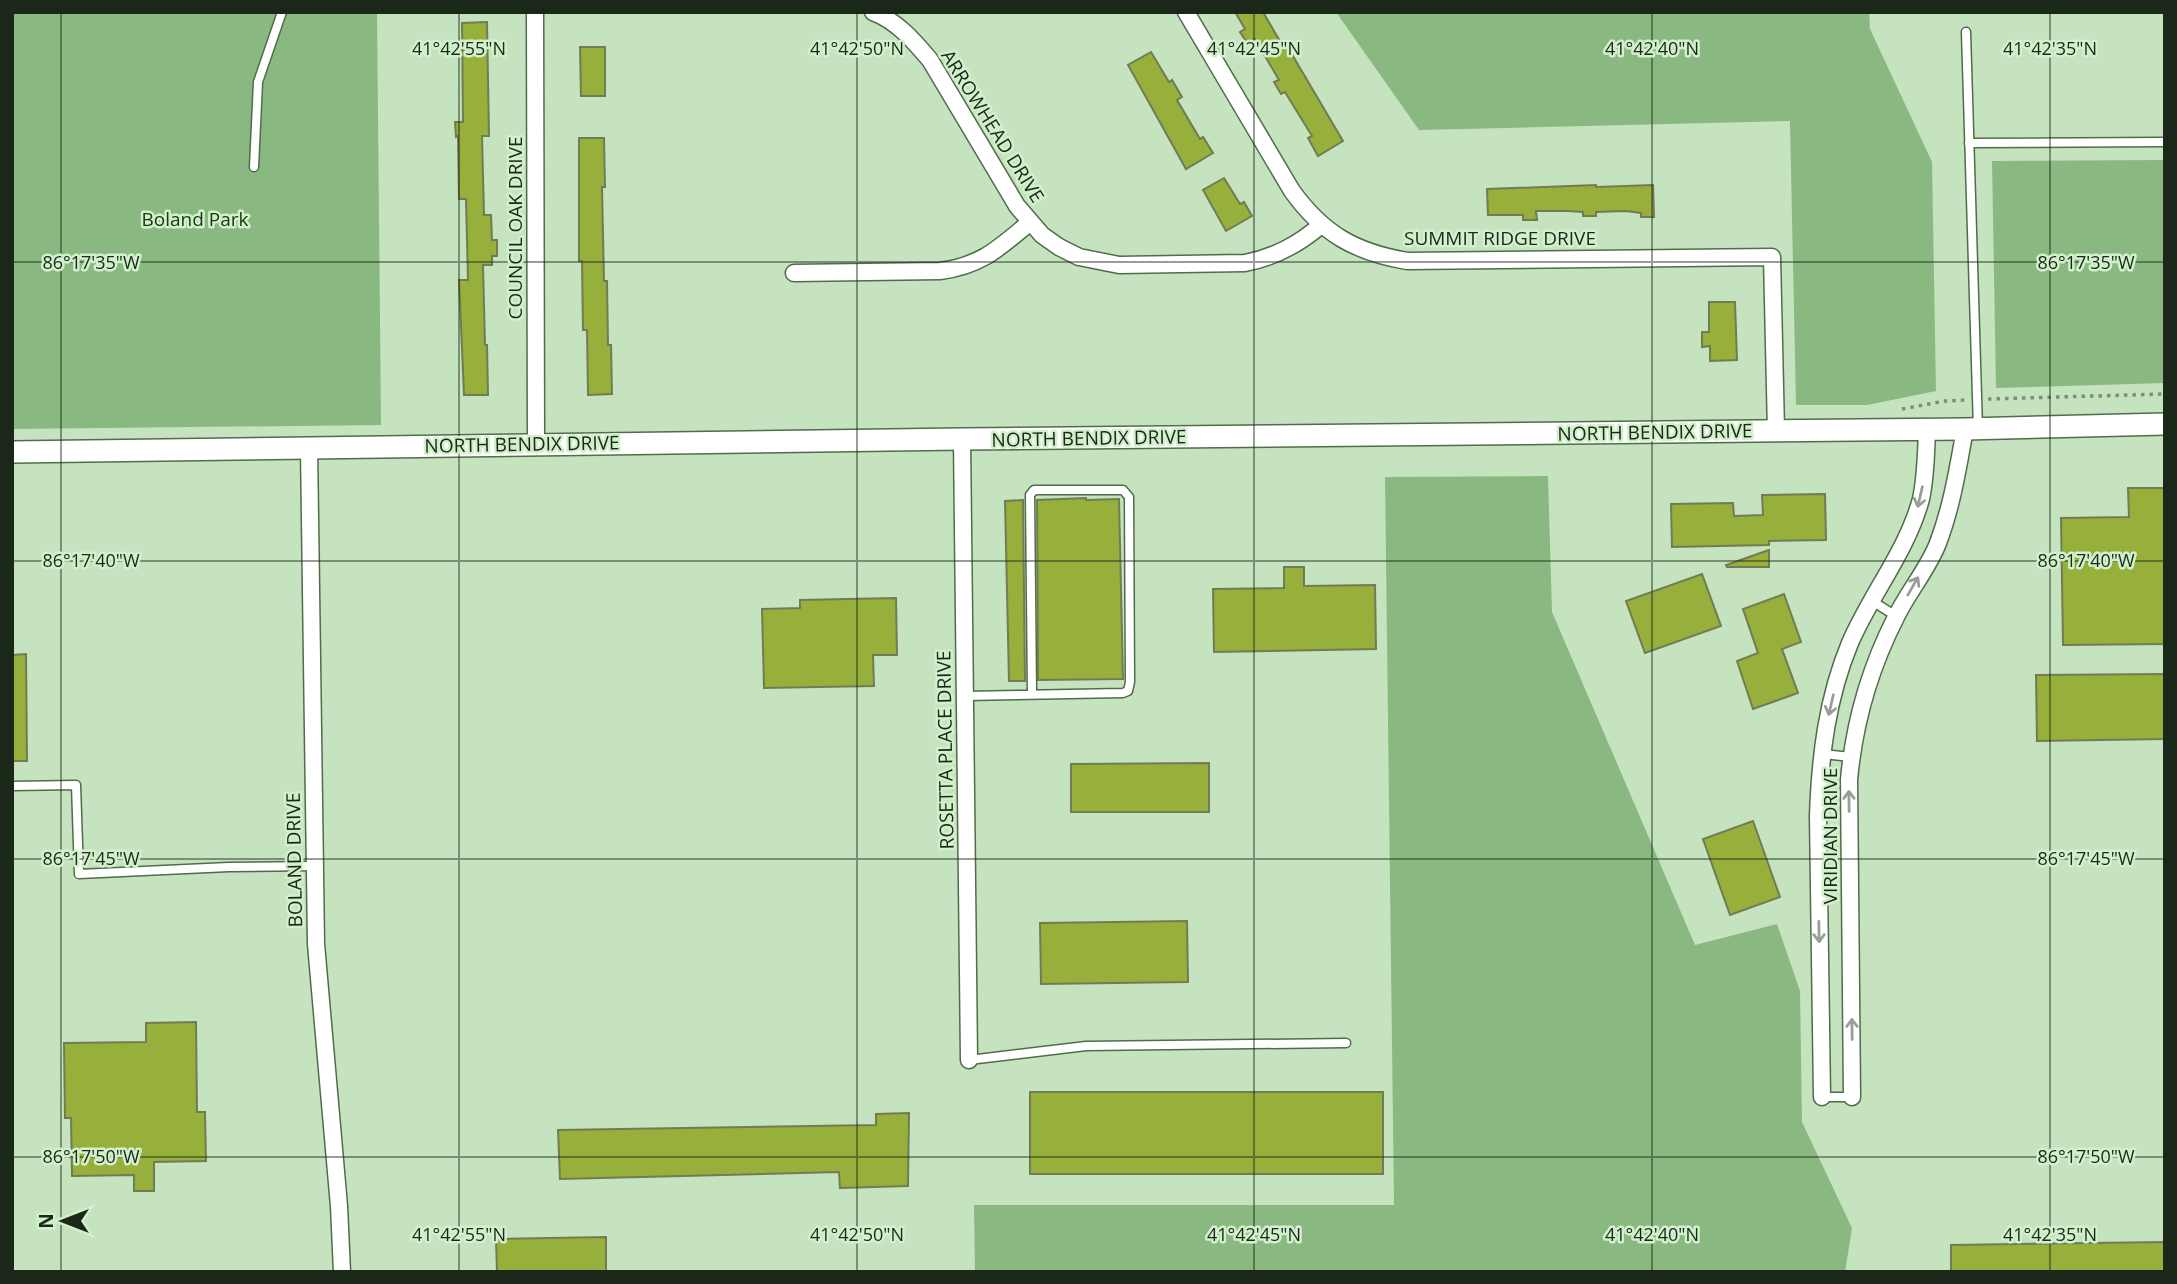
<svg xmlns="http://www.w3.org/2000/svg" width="2177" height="1284" font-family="'Open Sans',sans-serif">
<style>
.green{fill:#89b980}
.building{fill:#97af3b;stroke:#717c54;stroke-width:2}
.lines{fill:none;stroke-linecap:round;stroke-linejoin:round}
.service-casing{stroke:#516c4b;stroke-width:11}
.minor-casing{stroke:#516c4b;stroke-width:19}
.tertiary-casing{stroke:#516c4b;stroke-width:24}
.path{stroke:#7a9176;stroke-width:3.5;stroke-dasharray:3.5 5;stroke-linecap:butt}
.service{stroke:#fff;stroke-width:8}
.minor{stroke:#fff;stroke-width:16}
.tertiary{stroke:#fff;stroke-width:21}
.oneway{stroke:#989e98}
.ticks{fill:none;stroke:#1b2719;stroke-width:2;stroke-opacity:0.45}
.labels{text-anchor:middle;stroke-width:5;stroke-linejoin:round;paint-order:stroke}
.street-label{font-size:19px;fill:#1b2719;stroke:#d1f0cb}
.park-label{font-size:19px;fill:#193613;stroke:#d1f0cb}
.ticks-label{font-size:18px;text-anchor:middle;fill:#1b2719;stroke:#d1f0cb;stroke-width:5;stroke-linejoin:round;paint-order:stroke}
</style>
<rect width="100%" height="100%" fill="#c4e3be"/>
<g class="green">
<polygon points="12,12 377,12 381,425 12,429"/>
<polygon points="1336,12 1869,12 1870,29 1932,162 1936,391 1867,405 1796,405 1790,121 1419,130"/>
<polygon points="2165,160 2165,383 1996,388 1992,161"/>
<polygon points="1548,476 1552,612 1695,945 1777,924 1800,991 1802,1122 1852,1228 1845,1272 975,1272 974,1205 1394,1205 1385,477"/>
</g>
<g class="building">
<polygon points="1235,12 1263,12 1281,43 1284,41 1343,141 1318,156 1308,138 1312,136 1285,92 1281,94 1274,82 1279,80 1255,39 1248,44 1240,32 1245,29"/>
<polygon points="487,22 489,136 482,136 484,215 491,215 492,240 497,240 497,256 492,256 492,265 483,265 485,345 487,345 488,395 464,395 459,280 468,280 466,199 459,199 458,136 456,137 455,122 463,122 462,23"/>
<polygon points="580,47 605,47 605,96 581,96"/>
<polygon points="1151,52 1169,82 1172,80 1182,97 1177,100 1200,139 1203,137 1213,153 1186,169 1128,65"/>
<polygon points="579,138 604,138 605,187 602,187 604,281 607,281 608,345 611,345 612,394 588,395 587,330 583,330 582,261 579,261"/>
<polygon points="1224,178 1240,204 1244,202 1252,216 1226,231 1203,190"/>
<polygon points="1596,185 1596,187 1653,185 1654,217 1641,217 1641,213 1626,211 1596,212 1596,216 1583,216 1583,212 1568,211 1536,211 1537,220 1523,220 1523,215 1488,215 1487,189"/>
<polygon points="1709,302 1735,302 1737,360 1710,361 1710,346 1702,347 1702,332 1709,332"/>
<polygon points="2128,488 2165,488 2165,644 2063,645 2061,518 2129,517"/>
<polygon points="1825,494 1826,540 1769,541 1769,545 1672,547 1671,504 1733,503 1734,516 1763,515 1762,495"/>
<polygon points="1086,498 1086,500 1119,499 1123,679 1038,680 1037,500"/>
<polygon points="1023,500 1025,681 1009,681 1005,501"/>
<polygon points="1769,550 1769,567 1727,567 1726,565"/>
<polygon points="1284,567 1304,567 1304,586 1375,585 1376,649 1214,652 1213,589 1284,588"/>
<polygon points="1702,574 1721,626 1645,653 1626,601"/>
<polygon points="1784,594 1801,642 1782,649 1798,693 1753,709 1737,661 1758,653 1743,609"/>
<polygon points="896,598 897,655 873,655 874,686 764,688 762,609 800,608 800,600"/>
<polygon points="26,654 27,761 12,761 12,655"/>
<polygon points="2165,674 2165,739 2037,741 2036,675"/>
<polygon points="1209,763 1209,812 1071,812 1071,764"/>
<polygon points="1753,821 1780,897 1730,915 1703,839"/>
<polygon points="1187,921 1188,982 1041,984 1040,923"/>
<polygon points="196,1022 197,1112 205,1112 206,1161 154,1162 154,1191 134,1191 134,1175 72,1176 71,1118 65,1118 64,1043 146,1042 146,1023"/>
<rect x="1030" y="1092" width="353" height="82"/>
<polygon points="909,1113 908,1186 840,1188 839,1172 560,1179 558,1130 876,1125 876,1114"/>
<polygon points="606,1237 606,1272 497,1272 496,1239"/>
<polygon points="2165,1242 2165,1272 1951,1272 1951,1245"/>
</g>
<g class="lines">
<defs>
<g id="service">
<polyline points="1966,32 1978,429"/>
<polyline points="1969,143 2165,142"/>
<polyline points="254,167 258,82 282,12"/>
<polyline points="1872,601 1896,616"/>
<polyline points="965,696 1123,693 1128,691 1130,682 1129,497 1123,490 1034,490 1030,495 1032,694"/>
<polyline points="1823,754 1851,757"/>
<polyline points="12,786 76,785 79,874 229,867 314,866"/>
<polyline points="969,1060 1086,1046 1346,1043"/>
<polyline points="1822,1097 1852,1097"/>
</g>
<g id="minor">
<polyline points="535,12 536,444"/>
<path d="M873,12C897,21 914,41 930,60L1017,206L1042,235L1059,247L1079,257L1119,265L1245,263C1275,257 1298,245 1321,225"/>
<path d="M1186,12L1292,191C1323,234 1355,252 1407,261L1772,257L1776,431"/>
<path d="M794,273L940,271C981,266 999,248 1029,223"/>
<polyline points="962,439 969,1060"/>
<polyline points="309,447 316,944 339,1206 342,1272"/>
<path d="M1822,1097L1818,816C1820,757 1827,698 1850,643C1871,594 1907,551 1921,499C1926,476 1926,452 1927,430"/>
<path d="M1852,1097L1849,780C1854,724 1870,668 1896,617C1908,592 1928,569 1938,543C1952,506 1958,468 1965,429"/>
</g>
<polyline id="tertiary" points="12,452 962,439 1965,429 2165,424"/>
</defs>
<use href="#service" class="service-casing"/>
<use href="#minor" class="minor-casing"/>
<use href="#tertiary" class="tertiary-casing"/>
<g class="path">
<polyline points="1988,399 2165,394"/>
<polyline points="1902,409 1945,401 1967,400"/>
</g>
<use href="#service" class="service"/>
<use href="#minor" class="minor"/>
<use href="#tertiary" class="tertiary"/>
</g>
<defs><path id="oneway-shaft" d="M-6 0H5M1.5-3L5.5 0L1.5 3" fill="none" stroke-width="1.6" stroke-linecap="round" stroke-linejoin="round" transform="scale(1.75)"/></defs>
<g class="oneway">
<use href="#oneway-shaft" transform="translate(1920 497) rotate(103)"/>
<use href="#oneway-shaft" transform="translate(1913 586) rotate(-60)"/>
<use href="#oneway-shaft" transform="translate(1831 705) rotate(103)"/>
<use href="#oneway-shaft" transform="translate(1849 801) rotate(-91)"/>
<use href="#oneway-shaft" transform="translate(1819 932) rotate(89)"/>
<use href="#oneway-shaft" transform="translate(1852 1029) rotate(-91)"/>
</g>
<path class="ticks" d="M61,12V1272M459,12V1272M857,12V1272M1254,12V1272M1652,12V1272M2050,12V1272M12,262H2165M12,561H2165M12,859H2165M12,1157H2165"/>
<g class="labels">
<g class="street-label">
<text transform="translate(993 126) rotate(58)" y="7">ARROWHEAD DRIVE</text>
<text transform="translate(515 228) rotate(-90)" y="7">COUNCIL OAK DRIVE</text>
<text x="1500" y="245">SUMMIT RIDGE DRIVE</text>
<text transform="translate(1655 432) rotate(-1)" y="7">NORTH BENDIX DRIVE</text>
<text transform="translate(1089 438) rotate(-1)" y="7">NORTH BENDIX DRIVE</text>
<text transform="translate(522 444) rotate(-1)" y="7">NORTH BENDIX DRIVE</text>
<text transform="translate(945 750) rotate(-91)" y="7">ROSETTA PLACE DRIVE</text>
<text transform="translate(1830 836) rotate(-90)" y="7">VIRIDIAN DRIVE</text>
<text transform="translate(294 860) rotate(-91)" y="7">BOLAND DRIVE</text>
</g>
<g class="park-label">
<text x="195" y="226">Boland Park</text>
</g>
</g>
<g class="ticks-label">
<text x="459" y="55">41°42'55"N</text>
<text x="857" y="55">41°42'50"N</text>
<text x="1254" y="55">41°42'45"N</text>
<text x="1652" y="55">41°42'40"N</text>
<text x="2050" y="55">41°42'35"N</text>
<text x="2086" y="269">86°17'35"W</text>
<text x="91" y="269">86°17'35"W</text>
<text x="2086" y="567">86°17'40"W</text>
<text x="91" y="567">86°17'40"W</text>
<text x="2086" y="865">86°17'45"W</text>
<text x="91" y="865">86°17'45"W</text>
<text x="2086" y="1163">86°17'50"W</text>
<text x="91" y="1163">86°17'50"W</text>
<text x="459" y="1241">41°42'55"N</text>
<text x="857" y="1241">41°42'50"N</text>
<text x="1254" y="1241">41°42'45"N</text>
<text x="1652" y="1241">41°42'40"N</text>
<text x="2050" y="1241">41°42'35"N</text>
</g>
<rect width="2177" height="1284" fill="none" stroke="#1b2719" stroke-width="28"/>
<g transform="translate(63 1221) rotate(270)" stroke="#d1f0cb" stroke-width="5" paint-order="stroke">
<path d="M0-5L12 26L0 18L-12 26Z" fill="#1b2719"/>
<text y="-10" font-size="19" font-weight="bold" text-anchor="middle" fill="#1b2719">N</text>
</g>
</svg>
